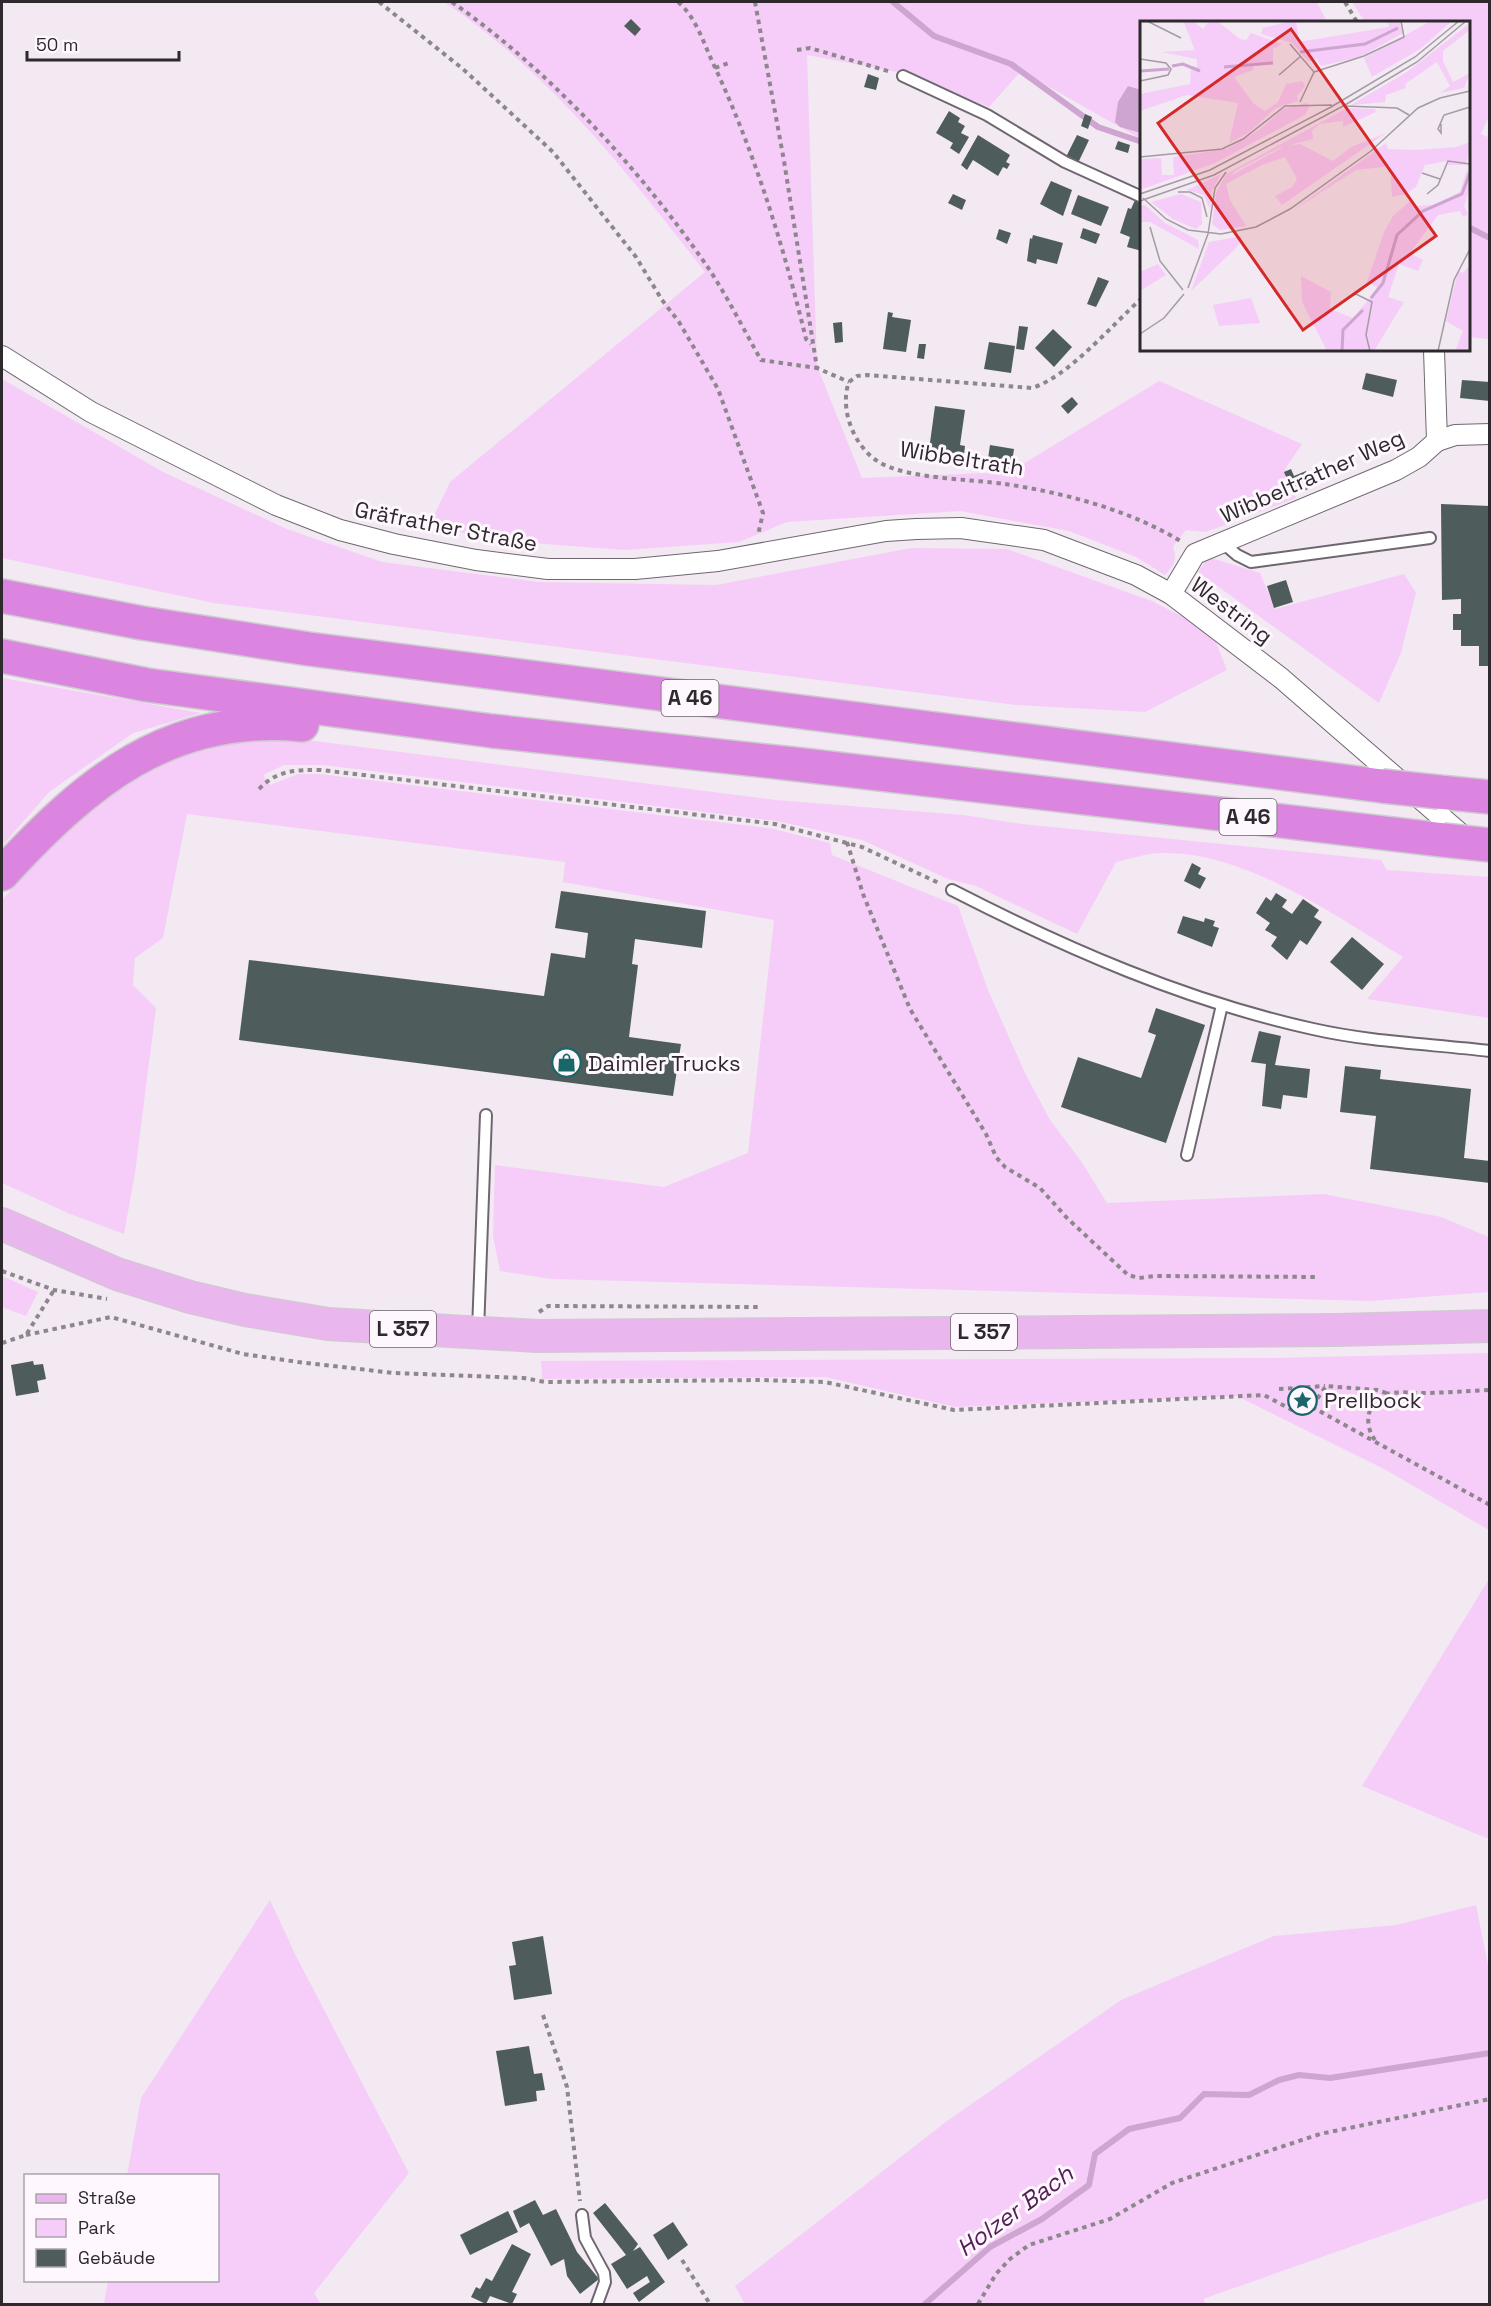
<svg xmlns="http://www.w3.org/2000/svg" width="1491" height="2306" font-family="'Space Grotesk',sans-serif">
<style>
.green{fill:#f6cdf8}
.water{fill:#cea4d0}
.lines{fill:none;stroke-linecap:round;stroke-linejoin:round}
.stream{stroke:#cea4d0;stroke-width:6}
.building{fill:#4f5c5c}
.service-casing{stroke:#6f676f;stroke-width:14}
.minor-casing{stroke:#6f676f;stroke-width:22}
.primary-casing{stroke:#cdcccd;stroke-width:34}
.motorway-casing{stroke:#cdcccd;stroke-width:36}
.path{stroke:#8d878d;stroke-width:4;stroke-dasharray:4.5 4.5;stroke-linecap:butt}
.service{stroke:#fff;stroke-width:10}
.minor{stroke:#fff;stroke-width:20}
.primary{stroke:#e9b6ed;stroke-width:32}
.motorway{stroke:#db85e1;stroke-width:33}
.motorway-bridge-casing{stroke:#cdcccd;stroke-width:36;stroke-linecap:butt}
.motorway-bridge{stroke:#db85e1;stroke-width:33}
.labels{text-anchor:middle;stroke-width:6;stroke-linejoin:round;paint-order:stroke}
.shield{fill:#fef7fe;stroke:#6c676c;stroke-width:1.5}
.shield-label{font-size:21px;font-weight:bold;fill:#2d292d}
.street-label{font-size:22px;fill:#2d292d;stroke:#fef7fe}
.poi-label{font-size:22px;fill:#2d292d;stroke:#fef7fe;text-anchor:start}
.water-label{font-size:24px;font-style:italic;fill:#532056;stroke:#fef7fe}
.inset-river{fill:none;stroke:#cea4d0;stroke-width:3}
.inset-road{fill:none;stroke:#a39ca3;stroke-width:1.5}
.view{fill:#d62828;fill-opacity:0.15;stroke:#d62828;stroke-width:3}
.inset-edge{fill:none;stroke:#2d292d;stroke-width:3}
</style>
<rect width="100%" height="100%" fill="#f2e9f2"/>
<g class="green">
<path d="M444,2H1317L1327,22H1142L1141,139L1021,71L989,107L902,73L807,55L817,366L862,478L1010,472L1159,381L1302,444L1285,469L1296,498L1206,532L1186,530L1173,546C1177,560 1175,564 1165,575L1136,557L1069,531L960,511L787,522L739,542L624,550L480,539L431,522L450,482L705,272C628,173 549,72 444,2Z"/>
<polygon points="1352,2 1489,2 1489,116 1481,134 1490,138 1489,339 1469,337 1468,22 1365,22"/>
<polygon points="2,379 163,472 287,529 382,562 539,582 716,585 911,548 1007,549 1152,601 1212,632 1227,670 1145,712 1016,705 214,603 2,558"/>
<polygon points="1208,557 1260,573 1275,609 1404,574 1416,593 1401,653 1379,703 1198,572"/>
<polygon points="2,678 201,713 133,733 49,792 2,846"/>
<path d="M234,735L239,743L266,738L299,739L776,800L963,815L1022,824L1381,860L1387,870L1489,877V1018L1367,999L1403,957C1336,916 1243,850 1161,853C1147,853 1130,859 1116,862L1077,934L976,886L948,879L862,840L777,821L323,765H284L263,775L270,785L298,774H319L769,828L830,843L832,855L958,906L988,990L1025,1073L1050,1120L1081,1161L1107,1203L1324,1194L1441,1217L1489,1237V1292L1371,1301L552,1279L500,1271L493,1236L495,1165L664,1187L748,1153L774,920L563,882L565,862L187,814L163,938L135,958L133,985L156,1008L135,1173L124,1234L70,1214L2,1183V900L63,831L134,772Z"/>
<polygon points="2,1276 38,1292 26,1316 2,1307"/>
<polygon points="1489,1353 1489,1530 1386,1470 1237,1396 955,1407 825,1377 542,1379 541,1361 1273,1358"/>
<polygon points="1489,1579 1490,1838 1486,1838 1362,1786"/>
<polygon points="270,1900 296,1956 409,2173 314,2293 321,2304 104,2304 108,2281 218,2280 218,2176 127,2175 141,2098"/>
<polygon points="1476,1905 1490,1975 1489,2198 1203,2299 1206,2304 745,2304 735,2286 947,2121 1121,2000 1274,1936 1396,1925"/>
</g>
<polygon class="water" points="1128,86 1141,90 1141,133 1120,127 1115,122 1118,102"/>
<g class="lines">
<g class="stream">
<polyline points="893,2 934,36 1011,64 1098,127 1142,142"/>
<polyline points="1468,227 1490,238"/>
<polyline points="925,2304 990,2247 1042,2219 1089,2185 1095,2154 1129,2129 1180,2118 1204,2094 1249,2095 1279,2080 1299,2075 1330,2078 1490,2053"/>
</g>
</g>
<g class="building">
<polygon points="631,19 641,29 635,36 624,26"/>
<polygon points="868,74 879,78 876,90 864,87"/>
<polygon points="949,111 960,118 958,122 965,126 961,133 969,137 959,154 950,148 953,143 936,133"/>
<polygon points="1085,114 1092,117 1088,129 1081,126"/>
<polygon points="978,135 1010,155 1006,162 1010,164 1007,169 1003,167 998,176 973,160 967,170 961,165"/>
<polygon points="1077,135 1089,140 1078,163 1066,157"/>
<polygon points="1118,141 1130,145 1128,153 1115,149"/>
<polygon points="1051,181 1072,190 1063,216 1040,204"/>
<polygon points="953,194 966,200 962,210 948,203"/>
<polygon points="1078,195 1109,207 1101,226 1071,214"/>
<polygon points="1135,200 1142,203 1142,251 1127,247 1130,237 1120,233 1128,208 1131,209"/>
<polygon points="1083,228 1100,234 1096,244 1080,238"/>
<polygon points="999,229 1011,233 1007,244 996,239"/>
<polygon points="1033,235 1063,243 1057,264 1037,259 1036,264 1027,261 1030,238 1032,239"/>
<polygon points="1098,277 1109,281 1096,307 1087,304"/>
<polygon points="888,312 893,313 892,317 911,320 906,352 883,349"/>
<polygon points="842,322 843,342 835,343 833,323"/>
<polygon points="1019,326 1028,327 1024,350 1016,349"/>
<polygon points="1053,329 1072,347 1054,367 1035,348"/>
<polygon points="989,342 1015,346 1011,373 984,369"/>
<polygon points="919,344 926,344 924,359 917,358"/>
<polygon points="1366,373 1397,380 1393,397 1362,389"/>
<polygon points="1462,380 1490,382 1490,401 1460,398"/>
<polygon points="1072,397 1078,404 1068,414 1061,406"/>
<polygon points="935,406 965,410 960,445 965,446 964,455 929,450"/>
<polygon points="990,445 1014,449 1011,469 987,466"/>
<polygon points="1291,469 1294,476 1306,471 1313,487 1294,495 1284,472"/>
<polygon points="1441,504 1490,506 1490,666 1479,666 1479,646 1461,646 1461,630 1453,630 1453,614 1461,614 1461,599 1442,600"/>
<polygon points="1286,580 1293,602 1274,608 1267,586"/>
<polygon points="1192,863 1201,868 1198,874 1206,878 1200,889 1184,881"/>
<polygon points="561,891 706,911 702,948 635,939 632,964 638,965 629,1037 681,1044 673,1096 239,1040 249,960 544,996 551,953 585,958 588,933 555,928"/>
<polygon points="1276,893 1287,900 1282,907 1292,914 1303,899 1319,910 1314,917 1322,922 1307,945 1300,940 1287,960 1271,946 1277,937 1265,930 1270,923 1256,913 1266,897 1271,901"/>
<polygon points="1183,916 1204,922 1205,918 1215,921 1213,926 1219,928 1212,947 1177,933"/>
<polygon points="1352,937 1384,964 1362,990 1330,962"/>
<polygon points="1156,1008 1205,1025 1166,1143 1061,1107 1078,1057 1141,1078 1156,1035 1148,1032"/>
<polygon points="1259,1031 1281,1036 1275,1065 1310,1069 1307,1098 1283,1095 1281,1109 1262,1106 1266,1064 1251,1062"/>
<polygon points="1345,1066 1381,1070 1380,1079 1471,1089 1464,1158 1490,1161 1490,1183 1370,1169 1376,1116 1340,1112"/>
<polygon points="33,1361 34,1365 43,1364 46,1379 37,1381 39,1392 16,1396 11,1365"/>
<polygon points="543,1936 552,1994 514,2000 509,1966 516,1965 512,1942"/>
<polygon points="529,2046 534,2074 542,2073 545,2090 536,2091 537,2101 505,2106 496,2051"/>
<polygon points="535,2200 543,2215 556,2209 577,2252 599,2279 580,2294 567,2276 564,2259 551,2266 529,2223 520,2228 513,2211"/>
<polygon points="605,2203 638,2244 633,2251 640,2247 665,2282 639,2302 633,2293 650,2282 647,2276 627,2289 611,2264 626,2255 593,2213"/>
<polygon points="508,2211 518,2232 470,2255 460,2235"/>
<polygon points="673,2222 688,2245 668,2260 653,2235"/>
<polygon points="512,2244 531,2254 512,2292 517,2294 512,2304 490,2296 486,2304 471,2297 476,2287 480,2289 486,2278 492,2281"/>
</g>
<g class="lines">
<defs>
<g id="service">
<polyline points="903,76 987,115 1065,162 1142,197"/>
<polyline points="1222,542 1237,555 1251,562 1430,538"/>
<path d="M952,890C1067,949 1186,1001 1313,1029C1370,1042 1431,1044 1490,1051"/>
<polyline points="1187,1155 1222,1005"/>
<polyline points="478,1331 486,1115"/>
<polyline points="582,2215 585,2238 604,2273 605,2282 597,2304"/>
</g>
<g id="minor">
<polyline points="2,356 91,412 276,505 340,530 394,544 476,560 548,569 635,569 718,561 886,531 916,529 961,528 1044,540 1136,575 1171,594 1281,678 1469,841"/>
<polyline points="1437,441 1455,435 1490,434"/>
<polyline points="1171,594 1195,554 1396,470 1419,457 1437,441 1434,350"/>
</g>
<polyline id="primary" points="2,1224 117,1274 190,1297 245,1310 328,1324 537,1336 1337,1330 1490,1326"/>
<g id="motorway">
<polyline points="2,596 142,623 309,649 1382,786"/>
<polyline points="2,656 147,685 492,731 803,765 1443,840"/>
<polyline points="1439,792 1490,797"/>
<path d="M2,874C86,783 169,712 302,725"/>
</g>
</defs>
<use href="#service" class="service-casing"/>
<use href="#minor" class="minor-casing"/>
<use href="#primary" class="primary-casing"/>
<use href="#motorway" class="motorway-casing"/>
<g class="path">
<polyline points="379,2 463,69 553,152 636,257 662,300 679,322 718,389 763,513 758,535"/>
<path d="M452,2C550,71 641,170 709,269C728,298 744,330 761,360L817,368"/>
<path d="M678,2C695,16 703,41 712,61C754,150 783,244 806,339L811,344"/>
<polyline points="755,2 784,161 817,368 849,382"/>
<polyline points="1345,2 1357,22"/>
<polyline points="797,50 810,48 891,72"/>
<polyline points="715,68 731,62"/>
<path d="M1142,298C1112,325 1068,377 1032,388L867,375L857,376L849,382C839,409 854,447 879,462C906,479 971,479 1005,484C1065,493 1130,510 1182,542"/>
<path d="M259,789C277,770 295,770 321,770L775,824L862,847L941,884"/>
<polyline points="847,842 863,894 910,1009 986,1134 996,1157 1005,1167 1040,1188 1067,1218 1128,1275 1139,1278 1155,1276 1318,1277"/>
<polyline points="2,1271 54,1290 107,1299"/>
<polyline points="539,1312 548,1306 760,1307"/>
<polyline points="26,1335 111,1317 243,1354 298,1362 394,1373 524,1378 545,1382 761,1380 825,1382 954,1410 1264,1395 1294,1411 1309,1411 1326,1386 1377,1390 1389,1394"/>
<polyline points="2,1343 26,1335 54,1290"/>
<polyline points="1279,1389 1325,1386"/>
<polyline points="1312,1407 1490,1505"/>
<path d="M1375,1440C1363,1424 1367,1401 1387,1394C1398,1391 1409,1393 1420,1393C1443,1393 1466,1391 1490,1390"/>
<polyline points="543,2015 567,2087 580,2201"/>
<polyline points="682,2260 710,2304"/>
<polyline points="978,2304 996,2274 1010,2259 1029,2245 1110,2219 1172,2183 1320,2134 1490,2099"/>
</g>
<use href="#service" class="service"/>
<use href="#minor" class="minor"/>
<use href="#primary" class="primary"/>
<use href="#motorway" class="motorway"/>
<defs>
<g id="motorway-bridge">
<polyline points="1382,786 1439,792"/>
<polyline points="1443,840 1490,845"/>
</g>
</defs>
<use href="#motorway-bridge" class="motorway-bridge-casing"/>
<use href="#motorway-bridge" class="motorway-bridge"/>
</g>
<defs>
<symbol id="shop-ring" viewBox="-11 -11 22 22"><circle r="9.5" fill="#fef7fe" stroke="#196768" stroke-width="1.5"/><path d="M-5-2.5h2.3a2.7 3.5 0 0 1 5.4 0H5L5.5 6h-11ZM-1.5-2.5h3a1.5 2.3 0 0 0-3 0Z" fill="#196768"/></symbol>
<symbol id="sight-ring" viewBox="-11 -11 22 22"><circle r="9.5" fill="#fef7fe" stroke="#196768" stroke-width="1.5"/><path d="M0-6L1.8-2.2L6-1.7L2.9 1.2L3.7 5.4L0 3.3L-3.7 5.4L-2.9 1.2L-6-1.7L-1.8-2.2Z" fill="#196768"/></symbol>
</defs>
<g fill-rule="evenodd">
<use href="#shop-ring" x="550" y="1046" width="33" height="33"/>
<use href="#sight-ring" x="1286" y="1384" width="33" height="33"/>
</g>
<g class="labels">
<g class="shield">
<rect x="661.5" y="680" width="57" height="36" rx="4.5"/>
<rect x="1219.5" y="799" width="57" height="36" rx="4.5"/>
<rect x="370" y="1311" width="66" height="36" rx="4.5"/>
<rect x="951" y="1314" width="66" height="36" rx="4.5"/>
</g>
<g class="shield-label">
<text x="690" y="705">A 46</text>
<text x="1248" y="824">A 46</text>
<text x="403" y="1336">L 357</text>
<text x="984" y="1339">L 357</text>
</g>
<g class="street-label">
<text transform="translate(962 458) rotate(9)" y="8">Wibbeltrath</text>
<text transform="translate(1312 476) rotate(-24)" y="8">Wibbeltrather Weg</text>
<text transform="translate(446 526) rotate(11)" y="8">Gräfrather Straße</text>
<text transform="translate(1232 610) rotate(37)" y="8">Westring</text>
</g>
<g class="poi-label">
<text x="588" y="1071">Daimler Trucks</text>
<text x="1324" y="1408">Prellbock</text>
</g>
<g class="water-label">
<text transform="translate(1015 2211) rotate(-36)" y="8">Holzer Bach</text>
</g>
</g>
<g transform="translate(1140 21)">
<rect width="330" height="330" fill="#f2e9f2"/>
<path d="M43,0H53L63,8L69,0H77L100,18L106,19L111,12L142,23L133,28V42L114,44L113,49L94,56L114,83L125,90L138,81L146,63L162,60L165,65L157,75L158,80L136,87L108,112L89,122L98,82L47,74L0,90V73L50,63L51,45L57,46V38L21,31L55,29ZM152,0H156L159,21L249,6L248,0H259L263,12L220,36L181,45L176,37L169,41L152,22L121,13L123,7ZM291,0H312L280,28L232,56L224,37ZM330,2V9L303,30V40L313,61L330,52L324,67L300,72L310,65L297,41L265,63L266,67L246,74L245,81L211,84L267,51ZM166,82L170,85L165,94L75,142L0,169V138L21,137L22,154H34L33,136L87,128L119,109L143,88ZM207,87L235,88L236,91L203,106V100L180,103L172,109L173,118L139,127L95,150L90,155L145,125L160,123L193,140L211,126L246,112L142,184L135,175L152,166L157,158L145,136L122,144L86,163L90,179L106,205L80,209L72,203L76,172L86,153ZM330,121L326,144H308V140L285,144L276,166L266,173L252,176L250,145L234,147L216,149L152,190L246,122L248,128L276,129L316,126ZM327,148L330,167L324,185L328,193L323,196L320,190L298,194L270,232L283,239L278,250L259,243L248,276L264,281L234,330H187L162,281L161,255L191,271L190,288L213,297L238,267L227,261L244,211L253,195L270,180L275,185L293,184L320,171ZM81,153L72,170L70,188L64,174L47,169ZM41,173L61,181L62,203L56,208L33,198L11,181ZM5,184L25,202L58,219L59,228L10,201H0V185ZM102,215L98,225L51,270L69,221ZM18,243L26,254L0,270V251ZM329,245L330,330H315L323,310L306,300L318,250L323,252ZM111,277L120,302L79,305L73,284Z" fill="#f6cdf8"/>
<path class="inset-river" d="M160,31L225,23L258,7M32,45L43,43L60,50M84,46L133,42M0,50L29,48M231,277L243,262L257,214L283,190L322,173L330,151M202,330L203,309L223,289"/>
<path class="inset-road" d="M7,0L41,17M150,23L174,51L160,81M0,38L26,42L31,48L28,54L0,60M174,51L224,35L264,16L261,0M139,54L161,35M206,85L257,87L269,94M301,103V112L298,108L304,94L330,86M0,136L82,128L103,118L145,85L192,84M282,152L300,158M38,171H50L62,177L67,196M0,173L70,149L191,86L275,36L319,0M287,173L298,164L308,140L330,143M3,177L26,198L48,209L81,213L116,206L150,188L231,130L278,87L300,77L330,70M0,180L74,154L205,84L277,41L326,0M10,206L20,240L43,269M68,213L75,167L86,151M48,267L68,213M211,275L216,273L232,281L226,314L230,330M0,313L24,297L44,273M298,330L314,259L330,228"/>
<path class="view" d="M151,8L296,215L163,309L18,102Z"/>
<rect width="330" height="330" class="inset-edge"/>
</g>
<rect width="1491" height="2306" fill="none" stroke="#2d292d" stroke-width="6"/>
<rect x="24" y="2174" width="195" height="108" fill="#fef7fe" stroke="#aaa5aa" stroke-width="1.5"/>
<rect x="36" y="2194" width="30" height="9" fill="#e9b6ed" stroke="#aaa5aa" stroke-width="1.5"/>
<text x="78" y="2204" font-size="18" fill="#2d292d">Straße</text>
<rect x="36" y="2219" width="30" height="18" fill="#f6cdf8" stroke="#aaa5aa" stroke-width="1.5"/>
<text x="78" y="2234" font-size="18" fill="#2d292d">Park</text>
<rect x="36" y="2249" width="30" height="18" fill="#4f5c5c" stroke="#aaa5aa" stroke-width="1.5"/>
<text x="78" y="2264" font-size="18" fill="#2d292d">Gebäude</text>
<path d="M27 51v9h152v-9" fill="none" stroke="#2d292d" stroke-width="3"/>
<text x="36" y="51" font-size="18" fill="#2d292d" stroke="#fef7fe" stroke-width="4.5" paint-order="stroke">50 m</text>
</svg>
